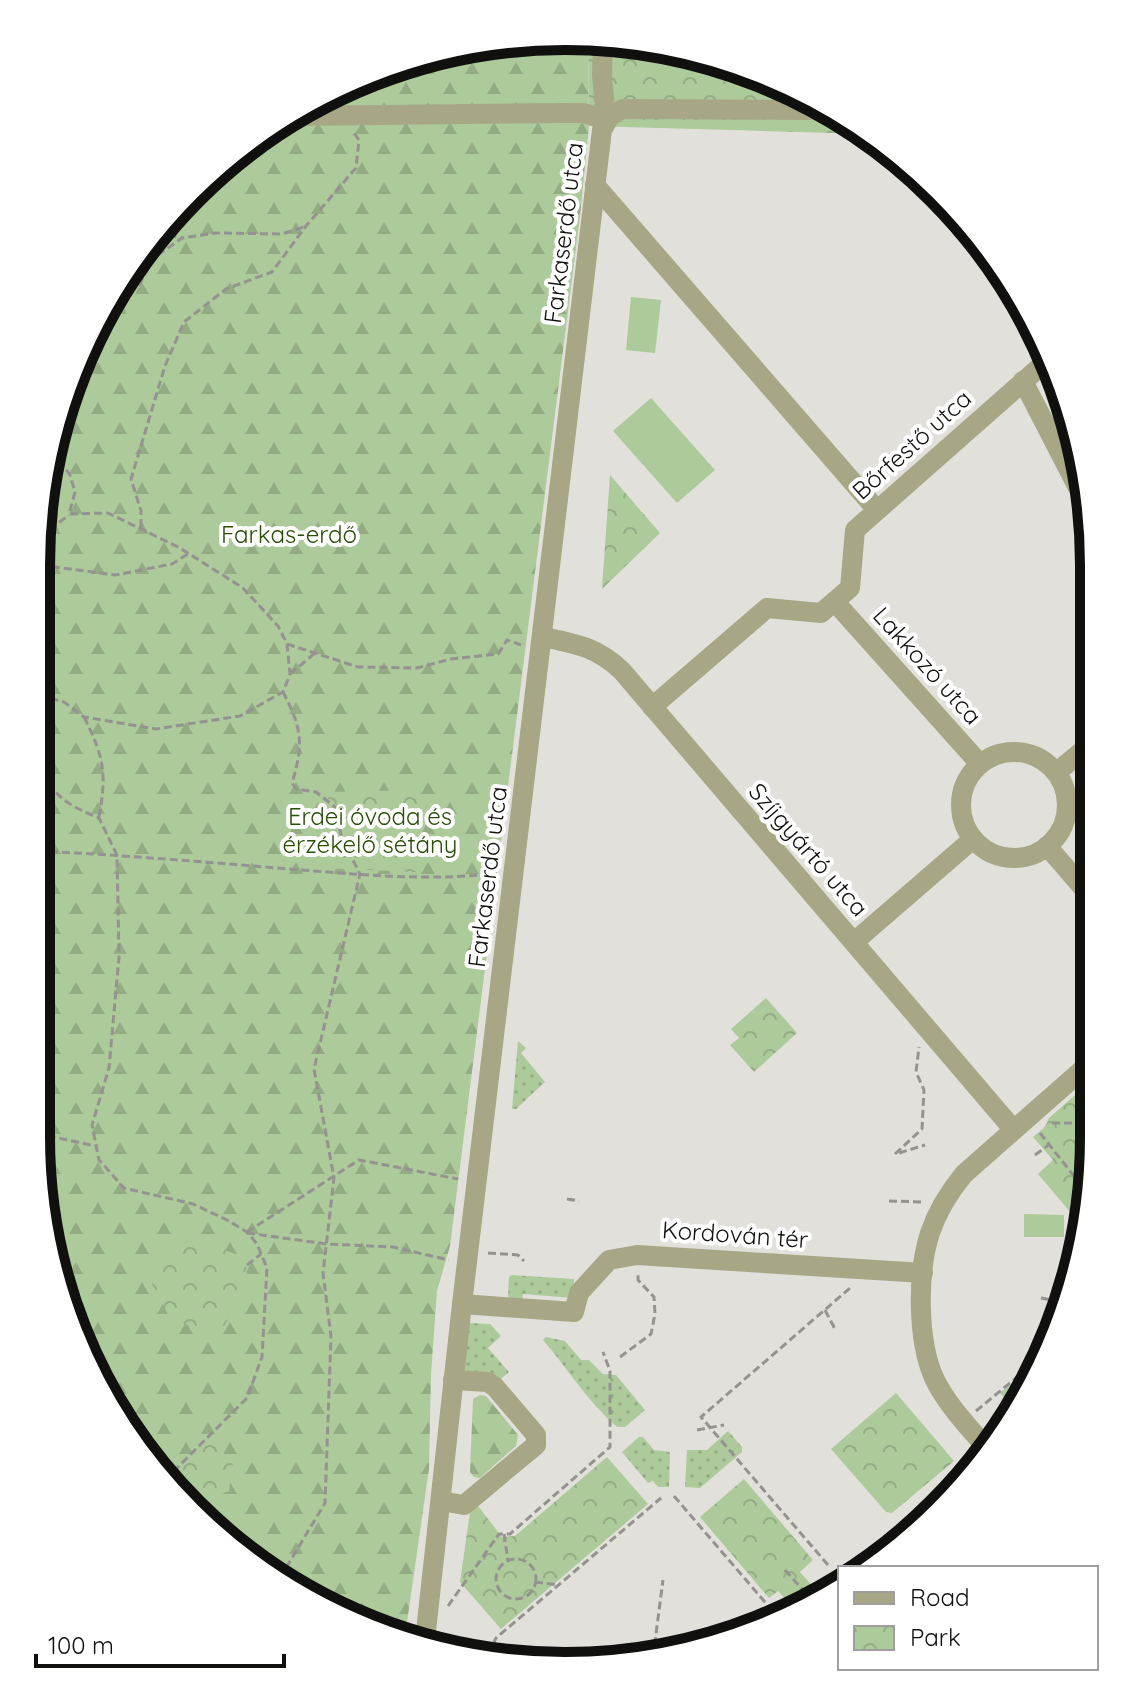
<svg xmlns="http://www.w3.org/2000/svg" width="1130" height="1702" font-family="Quicksand,sans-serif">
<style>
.grass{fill:url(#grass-dots)}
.forest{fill:url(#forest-firs)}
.park{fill:url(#park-crowns)}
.garden{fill:#acca9a}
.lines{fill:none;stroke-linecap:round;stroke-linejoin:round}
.path{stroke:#94938f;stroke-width:3;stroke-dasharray:8 4;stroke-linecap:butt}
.minor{stroke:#a7a786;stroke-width:20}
.labels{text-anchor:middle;stroke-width:8;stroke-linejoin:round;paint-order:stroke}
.street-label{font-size:24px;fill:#10100e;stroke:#fff}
.park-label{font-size:24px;fill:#2a4e05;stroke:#fff}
.rim{fill:none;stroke:#10100e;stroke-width:10}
</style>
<defs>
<pattern id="grass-dots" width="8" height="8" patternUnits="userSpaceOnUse" patternTransform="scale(2)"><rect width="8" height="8" fill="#acca9a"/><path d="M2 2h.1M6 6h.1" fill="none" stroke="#93ac84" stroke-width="1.8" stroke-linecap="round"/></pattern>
<pattern id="forest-firs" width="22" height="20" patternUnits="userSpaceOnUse" patternTransform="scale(2)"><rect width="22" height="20" fill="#acca9a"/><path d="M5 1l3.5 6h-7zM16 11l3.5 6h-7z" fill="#93ac84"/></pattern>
<pattern id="park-crowns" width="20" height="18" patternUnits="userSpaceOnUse" patternTransform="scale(2)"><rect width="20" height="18" fill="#acca9a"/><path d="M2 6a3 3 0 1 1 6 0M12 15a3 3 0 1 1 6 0" fill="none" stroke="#93ac84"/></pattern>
</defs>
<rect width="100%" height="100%" fill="#e2e0db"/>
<g class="grass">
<polygon points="518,1041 526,1048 521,1053 545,1082 516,1109 512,1109"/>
<polygon points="512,1275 574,1279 573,1298 523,1294 522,1301 512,1299 508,1296 509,1277"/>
<polygon points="468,1323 490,1324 501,1336 488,1348 509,1372 496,1383 463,1373"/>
<path d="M546,1337L565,1341L581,1360H589L603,1374L616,1375L645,1410L625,1427H617C588,1402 568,1369 543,1340Z"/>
<polygon points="728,1431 742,1447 742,1452 700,1488 685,1487 687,1450 707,1450"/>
<polygon points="639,1437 643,1437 654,1450 670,1452 669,1487 658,1487 653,1481 648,1483 622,1452"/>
</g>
<g class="forest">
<polygon points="531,37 588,39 589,126 580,216 450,1246 437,1291 431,1374 429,1469 405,1636 363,1626 243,1556 125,1431 64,1307 36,1137 41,496 90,331 168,216 243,145 331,90 429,54"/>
<polygon points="480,1395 486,1396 518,1435 516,1446 480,1478 474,1477 470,1472 473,1399"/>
</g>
<g class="park">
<path d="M588,39C688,42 786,75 867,134L589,126Z"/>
<polygon points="610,475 660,533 602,589"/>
<polygon points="418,790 416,872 322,868 322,816 330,792"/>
<polygon points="766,998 797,1033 754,1072 730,1045 739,1038 731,1029"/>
<polygon points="1090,1082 1089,1206 1083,1227 1038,1174 1053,1160 1033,1137 1045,1127 1049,1118"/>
<polygon points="189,1242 219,1248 246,1258 247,1285 222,1330 172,1322 152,1284 163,1251"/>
<polygon points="1034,1366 1038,1372 1014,1409 1000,1393"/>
<polygon points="896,1393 954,1461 892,1513 886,1512 831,1449"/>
<polygon points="206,1439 233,1461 229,1491 207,1499 184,1490 176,1469"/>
<polygon points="607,1457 648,1504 501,1629 460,1582 470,1512 478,1506 502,1537 515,1536"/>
<polygon points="744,1479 813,1560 800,1572 823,1598 794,1609 778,1591 769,1598 700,1517"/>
</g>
<g class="garden">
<polygon points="643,43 701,56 660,77"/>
<polygon points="631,297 661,300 655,353 626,350"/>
<polygon points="651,398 715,470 677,503 613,431"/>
<polygon points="1024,1214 1064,1215 1064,1237 1024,1237"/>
</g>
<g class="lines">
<g class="path">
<polyline points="157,232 182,238"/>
<polyline points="116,293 139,285 154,258 182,238 216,233 282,234 304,227"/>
<polyline points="141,527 141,511 131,479 165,366 184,322 226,289 272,272 306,226 356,168 359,140 354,133"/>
<polyline points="40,537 69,515"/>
<polyline points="40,565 115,575 172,564 188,554"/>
<polyline points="287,644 358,667 417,668 451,659 498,654 507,640 521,645"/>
<polyline points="290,674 314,654"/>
<polyline points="39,695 64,702 84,717 156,729 240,716 283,692 290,674 287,644 278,626 243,588 180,548 108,513 69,514 75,492 70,475 60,461 56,443"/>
<path d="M84,717C104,757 107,773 99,817"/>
<path d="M39,761C51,795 66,805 99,818L117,855L119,957L109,1068L92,1125L99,1160L124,1188L193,1204L227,1220L247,1232L257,1244L267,1268L262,1357L247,1398L168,1477"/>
<path d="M38,851C122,855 205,862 289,869C354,874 432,882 497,873"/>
<polyline points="1052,1123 1090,1123"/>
<polyline points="36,1133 95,1146"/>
<polyline points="1040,1133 1089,1195"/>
<polyline points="899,1153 925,1145"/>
<polyline points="895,1154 922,1129 924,1090 916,1072 919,1047"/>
<polyline points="1035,1155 1050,1144"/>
<polyline points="567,1199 579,1201"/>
<polyline points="889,1201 925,1202"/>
<polyline points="247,1232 359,1160 458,1179"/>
<polyline points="247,1233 327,1244 393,1247 449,1260"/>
<polyline points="488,1253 518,1255 524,1261"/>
<polyline points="247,1265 261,1254"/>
<polyline points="1041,1298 1061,1302"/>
<polyline points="825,1310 835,1329"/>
<polyline points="620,1357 651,1334 655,1314 654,1297 638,1280 638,1274"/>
<polyline points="976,1411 1045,1354"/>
<polyline points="697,1430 724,1425"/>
<polyline points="674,1496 770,1608 779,1611"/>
<polyline points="504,1534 508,1561"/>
<circle cx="516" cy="1579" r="20"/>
<polyline points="828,1565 701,1417 850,1288"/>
<polyline points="785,1570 813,1601"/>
<path d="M280,1578L325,1503L331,1336L323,1273L334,1178L314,1069L360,874L342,839L335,807L316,792L296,789L292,783C304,744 302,728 283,692"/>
<polyline points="535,1582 558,1585"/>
<polyline points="448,1606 499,1534 510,1534 610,1447 610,1371 603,1352"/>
<polyline points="488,1655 496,1638 661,1498"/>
<polyline points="653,1657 663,1580"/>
</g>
<g class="minor">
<polyline points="603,40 602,75 606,120"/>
<polyline points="289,116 562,113 584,113 606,120"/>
<polyline points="595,185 877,510"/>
<polyline points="1023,381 1090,511"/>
<polyline points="835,602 980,764"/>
<path d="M543,637C577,644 597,647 622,671L1013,1129"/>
<polyline points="652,707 767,608 821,613 850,588 855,530 1050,358"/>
<circle cx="1014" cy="805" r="53"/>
<polyline points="1057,772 1092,743"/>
<polyline points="1047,846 1091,897"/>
<polyline points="854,942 973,839"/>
<polyline points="462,1304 574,1312 579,1293 609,1260 637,1255 923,1273"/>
<path d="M987,1449C969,1427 948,1406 935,1380C917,1342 917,1273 930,1233C937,1212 950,1191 964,1174L1090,1063"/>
<polyline points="441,1501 464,1505 536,1445 536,1435 495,1387 488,1382 453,1380"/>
<polyline points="425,1640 462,1304 602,130 610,116 623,109 835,110"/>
</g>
</g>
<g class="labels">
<g class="street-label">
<text transform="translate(564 233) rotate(-83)" y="8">Farkaserdő utca</text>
<text transform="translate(912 445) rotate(-42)" y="8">Bőrfestő utca</text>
<text transform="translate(927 666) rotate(48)" y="8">Lakkozó utca</text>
<text transform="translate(808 850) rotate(49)" y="8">Szíjgyártó utca</text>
<text transform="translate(488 877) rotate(-83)" y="8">Farkaserdő utca</text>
<text transform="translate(735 1235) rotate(4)" y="8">Kordován tér</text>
</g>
<g class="park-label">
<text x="289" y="543">Farkas-erdő</text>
<text x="370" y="825">Erdei óvoda és<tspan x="370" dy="28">érzékelő sétány</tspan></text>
</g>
</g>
<path d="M0 0H1130V1702H0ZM565 50H565A515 515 0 0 1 1080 565V1137A515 515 0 0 1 565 1652H565A515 515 0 0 1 50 1137V565A515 515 0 0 1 565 50Z" fill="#fff" fill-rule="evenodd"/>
<path class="rim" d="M565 50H565A515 515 0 0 1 1080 565V1137A515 515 0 0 1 565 1652H565A515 515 0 0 1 50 1137V565A515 515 0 0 1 565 50Z"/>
<rect x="838" y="1566" width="260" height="104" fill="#ffffff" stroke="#9f9f9f" stroke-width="2"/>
<rect x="854" y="1592" width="40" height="12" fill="#a7a786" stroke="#9f9f9f" stroke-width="2"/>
<text x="910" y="1606" font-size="24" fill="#10100e">Road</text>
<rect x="854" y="1626" width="40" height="24" fill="url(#park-crowns)" stroke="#9f9f9f" stroke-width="2"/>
<text x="910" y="1646" font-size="24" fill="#10100e">Park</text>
<path d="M36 1654v12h248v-12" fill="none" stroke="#10100e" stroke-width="4"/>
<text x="48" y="1654" font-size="24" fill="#10100e" stroke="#ffffff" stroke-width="6" paint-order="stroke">100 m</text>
</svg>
